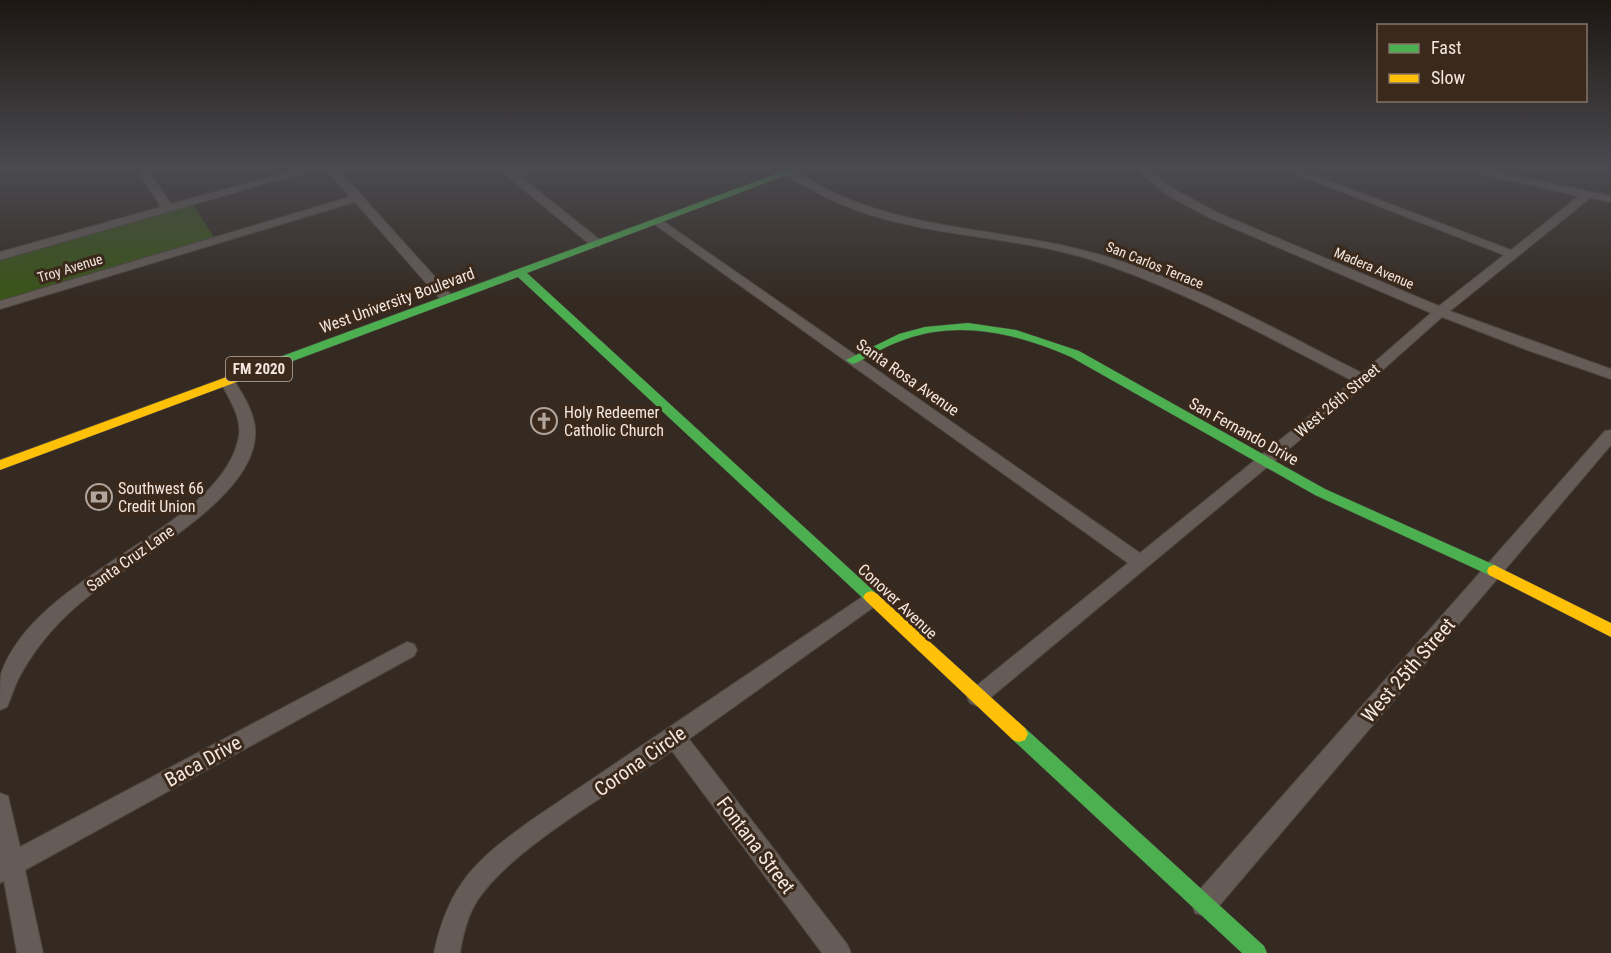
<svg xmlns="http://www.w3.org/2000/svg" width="1611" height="953" font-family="'Roboto Condensed',sans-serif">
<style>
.green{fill:#395418}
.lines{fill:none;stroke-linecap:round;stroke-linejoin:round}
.street-casing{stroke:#4e453f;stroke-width:2}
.fast-casing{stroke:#4e453f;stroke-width:1}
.slow-casing{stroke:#4e453f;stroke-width:1}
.street{fill:#655c57;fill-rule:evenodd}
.fast{fill:#4caf50;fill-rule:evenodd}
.slow{fill:#ffc107;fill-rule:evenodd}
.labels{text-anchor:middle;stroke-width:6;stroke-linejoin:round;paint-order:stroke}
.far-street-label{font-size:14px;fill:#f4e7df;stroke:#3b291b}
.shield{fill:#3b291b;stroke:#bcaea4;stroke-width:1.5}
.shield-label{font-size:15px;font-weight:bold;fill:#f4e7df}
.street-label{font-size:16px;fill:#f4e7df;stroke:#3b291b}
.poi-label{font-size:16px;fill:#f4e7df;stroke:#3b291b;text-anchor:start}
.near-street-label{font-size:20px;fill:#f4e7df;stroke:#3b291b}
</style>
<rect width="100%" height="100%" fill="#342a22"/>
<polygon class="green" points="191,202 216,240 0,306 0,256"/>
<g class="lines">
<defs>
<g id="street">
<polygon points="135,166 145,166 171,204 309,166 335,166 454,298 452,301 442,301 355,202 0,309 0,301 350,197 324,167 0,260 0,252 161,207"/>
<polygon points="495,166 506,166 513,171 532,166 548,166 520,176 600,240 600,246 592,246"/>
<polygon points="949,166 1012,166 982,174"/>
<path d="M1131,166H1142L1177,191L1218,213L1439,306L1504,255L1276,166H1290L1511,250L1579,196L1458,169L1453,166H1472L1611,196V202L1590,198L1450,311L1611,369V379L1527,350L1442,317L1368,383L984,703L977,706L970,703L967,697L970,691L1128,563L650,221L660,219L1140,553L1353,381C1268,337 1184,290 1092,260C1001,231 899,239 814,191C804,186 792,180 784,172L793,170C812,181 832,193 853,201C931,231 1017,231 1097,254C1190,280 1276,330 1362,373L1431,313L1210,218L1169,196Z"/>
<path d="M227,376L232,378C242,392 253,410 255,427C262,496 135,558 90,595C63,616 38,643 21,674C15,684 12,696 7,707L0,710C0,699 0,684 1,674C36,571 223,529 239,436C242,417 228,397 220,381Z"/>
<polygon points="1611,430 1611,445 1213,913 1204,916 1195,913 1192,904 1195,895 1605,431"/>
<path d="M871,591L878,594L880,599L878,604L689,739L847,944L851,953H822L672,751C618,789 511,848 477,901C467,917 463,935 460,953H434C449,883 477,859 533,819Z"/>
<polygon points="407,642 414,644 417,650 414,656 25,870 43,953 17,953 4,881 0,883 0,793 8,796 20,847"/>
</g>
<g id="fast">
<polygon points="798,166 810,166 527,273 876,593 879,597 876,601 871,603 866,601 518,277 266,371 262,372 256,368 258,365"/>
<path d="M968,323L1016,330L1079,351L1325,489L1499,567L1501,571L1499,575L1494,577L1489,575L1315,495L1071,357C1018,334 962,320 906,339C888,345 873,354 856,363L852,364L846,360L899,334L925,327Z"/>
<polygon points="1019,726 1025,728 1264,946 1267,953 1242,953 1013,740 1010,734 1013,728"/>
</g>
<g id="slow">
<polygon points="262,364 266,365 268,368 266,371 0,470 0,460"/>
<polygon points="1494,565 1611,623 1611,637 1489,575 1487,571 1489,567"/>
<polygon points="871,591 876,593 1025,728 1028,734 1025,740 1019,742 1013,740 866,601 863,597 866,593"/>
</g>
</defs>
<use href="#street" class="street-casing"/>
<use href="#fast" class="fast-casing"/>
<use href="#slow" class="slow-casing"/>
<use href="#street" class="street"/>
<use href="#fast" class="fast"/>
<use href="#slow" class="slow"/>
</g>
<linearGradient id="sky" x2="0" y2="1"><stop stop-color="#1d1713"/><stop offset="0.56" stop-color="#4a4a4f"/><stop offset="1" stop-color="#4a4a4f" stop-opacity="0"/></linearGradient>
<rect width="1611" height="299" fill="url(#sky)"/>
<defs>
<symbol id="church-ring" viewBox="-11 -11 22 22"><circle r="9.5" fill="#3b291b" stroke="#b1a59d" stroke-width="1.5"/><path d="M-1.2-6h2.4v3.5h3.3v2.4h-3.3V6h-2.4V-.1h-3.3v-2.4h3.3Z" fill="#b1a59d"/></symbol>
<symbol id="bank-ring" viewBox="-11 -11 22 22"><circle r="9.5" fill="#3b291b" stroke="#b1a59d" stroke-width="1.5"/><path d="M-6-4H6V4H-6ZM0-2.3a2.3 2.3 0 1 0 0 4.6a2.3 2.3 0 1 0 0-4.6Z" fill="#b1a59d"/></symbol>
</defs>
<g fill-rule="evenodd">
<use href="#church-ring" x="529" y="406" width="30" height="30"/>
<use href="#bank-ring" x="84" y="482" width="30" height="30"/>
</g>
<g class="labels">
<g class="far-street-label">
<text transform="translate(1155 265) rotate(22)" y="5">San Carlos Terrace</text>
<text transform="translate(70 268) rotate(-17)" y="5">Troy Avenue</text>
<text transform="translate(1374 268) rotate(23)" y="5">Madera Avenue</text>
</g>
<rect class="shield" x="226" y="357" width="66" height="24" rx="4.5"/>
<g class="shield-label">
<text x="259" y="374">FM 2020</text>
</g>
<g class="street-label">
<text transform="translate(397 300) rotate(-20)" y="6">West University Boulevard</text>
<text transform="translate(908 377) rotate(35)" y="6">Santa Rosa Avenue</text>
<text transform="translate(1337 400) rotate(-40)" y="6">West 26th Street</text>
<text transform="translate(1244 431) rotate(29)" y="6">San Fernando Drive</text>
<text transform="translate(130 558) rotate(-35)" y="6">Santa Cruz Lane</text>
<text transform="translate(898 601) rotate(43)" y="6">Conover Avenue</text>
</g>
<g class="poi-label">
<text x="564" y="418">Holy Redeemer<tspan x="564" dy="18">Catholic Church</tspan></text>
<text x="118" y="494">Southwest 66<tspan x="118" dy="18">Credit Union</tspan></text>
</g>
<g class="near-street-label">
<text transform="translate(1408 670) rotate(-49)" y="7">West 25th Street</text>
<text transform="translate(203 761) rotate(-29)" y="7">Baca Drive</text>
<text transform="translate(640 761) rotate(-35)" y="7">Corona Circle</text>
<text transform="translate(756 845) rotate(53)" y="7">Fontana Street</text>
</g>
</g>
<rect x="1377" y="24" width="210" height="78" fill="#3b291b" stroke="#857569" stroke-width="1.5"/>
<rect x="1389" y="44" width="30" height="9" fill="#4caf50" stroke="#857569" stroke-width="1.5"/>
<text x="1431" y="54" font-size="18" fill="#f4e7df">Fast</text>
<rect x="1389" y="74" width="30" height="9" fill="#ffc107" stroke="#857569" stroke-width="1.5"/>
<text x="1431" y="84" font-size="18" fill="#f4e7df">Slow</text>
</svg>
